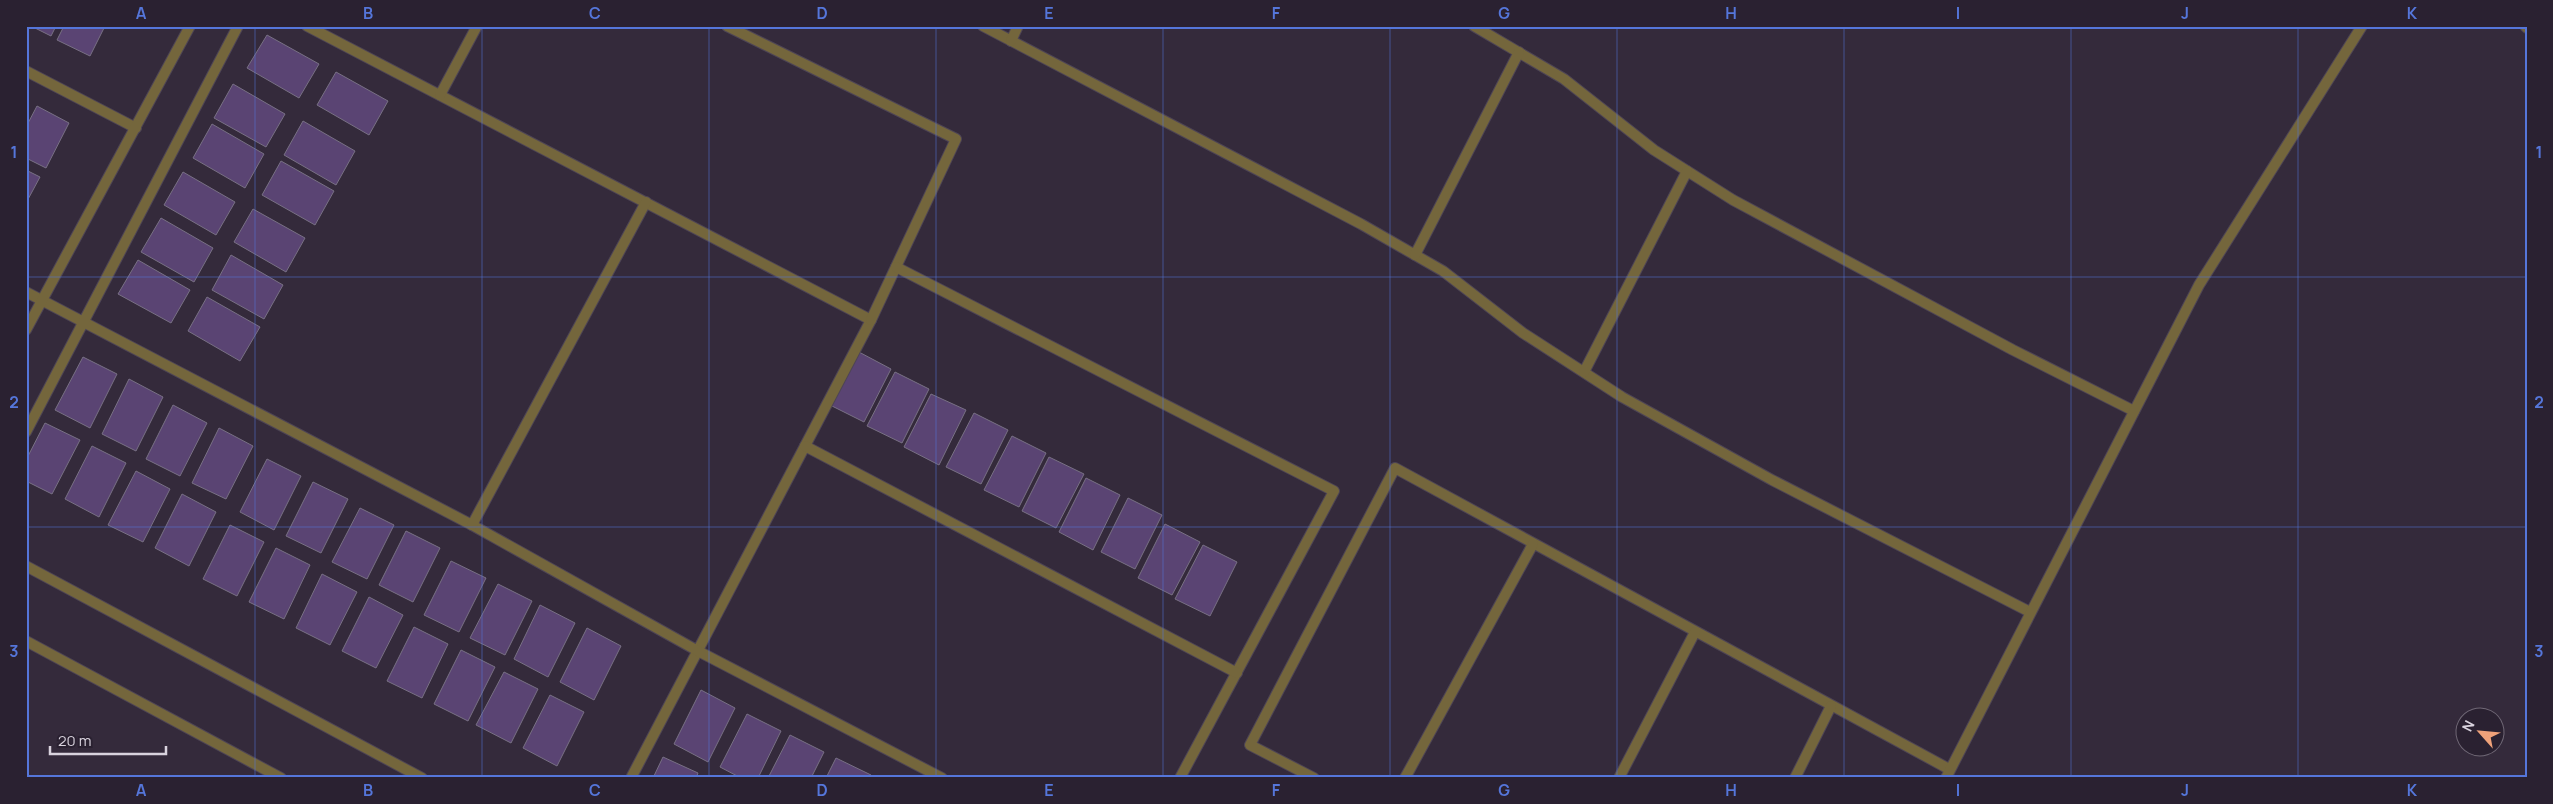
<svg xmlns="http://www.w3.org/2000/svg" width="2553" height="804" font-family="Manrope,sans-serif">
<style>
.building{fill:#5a4473;stroke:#787084}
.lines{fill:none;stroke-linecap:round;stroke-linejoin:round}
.service-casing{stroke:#4e4555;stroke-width:12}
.minor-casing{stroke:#4e4555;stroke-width:12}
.service{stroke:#74663c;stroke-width:10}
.minor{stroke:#74663c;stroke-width:10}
.grid{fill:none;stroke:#5576da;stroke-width:1;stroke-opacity:0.55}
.neatline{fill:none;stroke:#5576da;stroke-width:2}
.grid-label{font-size:16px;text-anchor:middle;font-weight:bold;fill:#5576da}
</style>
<rect width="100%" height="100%" fill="#342a3b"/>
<g class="building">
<polygon points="31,26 56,26 51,36"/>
<polygon points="64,26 105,26 90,56 57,40"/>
<polygon points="267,35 319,64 299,98 247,68"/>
<polygon points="336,72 388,101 369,135 317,105"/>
<polygon points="233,84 285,114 266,147 214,118"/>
<polygon points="37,106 69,123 46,168 26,158 26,127"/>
<polygon points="303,121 355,151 336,185 284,155"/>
<polygon points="212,124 264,154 245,188 193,158"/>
<polygon points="281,161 334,191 315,225 262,195"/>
<polygon points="26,170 40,177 26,203"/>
<polygon points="183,172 235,202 216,235 164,205"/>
<polygon points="253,209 305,238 286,272 234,242"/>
<polygon points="161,218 213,248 194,282 141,252"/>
<polygon points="231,255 283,285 264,319 212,290"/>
<polygon points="138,260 190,290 171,323 118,294"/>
<polygon points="207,297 260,327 240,361 188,331"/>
<polygon points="857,351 891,369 864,422 830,405"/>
<polygon points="83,357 117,374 90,428 55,410"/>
<polygon points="895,372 929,389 902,443 867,426"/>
<polygon points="129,379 163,397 136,451 102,434"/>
<polygon points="931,394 966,410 939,465 904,447"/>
<polygon points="173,405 207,423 180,476 146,459"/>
<polygon points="974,413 1008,430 981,484 946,467"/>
<polygon points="45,423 80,440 52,494 26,481 26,460"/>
<polygon points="219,428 253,446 226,499 192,483"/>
<polygon points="1012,436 1046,453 1019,507 984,490"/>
<polygon points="92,446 126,463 99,517 65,499"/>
<polygon points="1049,457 1084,474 1056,528 1022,511"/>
<polygon points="267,459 301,476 274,530 240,512"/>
<polygon points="136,471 170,489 143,542 108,525"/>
<polygon points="1086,478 1120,495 1093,550 1059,532"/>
<polygon points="313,482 348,499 321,553 286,536"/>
<polygon points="182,494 216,512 189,566 155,548"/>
<polygon points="1128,498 1162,515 1135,569 1101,552"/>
<polygon points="360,508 394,525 367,579 332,562"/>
<polygon points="1165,524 1200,542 1172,595 1138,578"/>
<polygon points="230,525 264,542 237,596 203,579"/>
<polygon points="406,531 440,548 413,602 379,585"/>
<polygon points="1203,545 1237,562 1210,616 1175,599"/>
<polygon points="276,548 310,565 284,619 249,602"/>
<polygon points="451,561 486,578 459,632 424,615"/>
<polygon points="322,574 357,592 330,645 296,628"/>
<polygon points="498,584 532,601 505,655 470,638"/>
<polygon points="369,597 403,615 376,668 342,651"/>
<polygon points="540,605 575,623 548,677 514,659"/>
<polygon points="414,627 448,644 422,698 387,681"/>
<polygon points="587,628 621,646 594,700 560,682"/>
<polygon points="461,650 495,667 468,721 434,704"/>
<polygon points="504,672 538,689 511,743 476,725"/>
<polygon points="701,690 735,708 708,762 674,744"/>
<polygon points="550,695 584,712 557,766 523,748"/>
<polygon points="747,714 781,731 758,778 741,778 720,767"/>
<polygon points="790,735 824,752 811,778 768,778"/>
<polygon points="663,757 698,773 696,778 653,778"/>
<polygon points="836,758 871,775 869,778 826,778"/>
</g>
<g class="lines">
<defs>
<g id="service">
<polyline points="1314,778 1250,745 1395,468 1949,769"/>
<polyline points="1405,778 1533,544"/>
<polyline points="1619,778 1695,632"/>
<polyline points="1795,778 1831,706"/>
</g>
<g id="minor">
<polyline points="307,26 871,320 631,778"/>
<polyline points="727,26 956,139 871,320"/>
<polyline points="983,26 1361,224 1443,271 1523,333 1622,397 1772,480 2030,612"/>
<polyline points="1474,26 1564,79 1654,150 1733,200 2013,350 2134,411"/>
<polyline points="2525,26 2527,28"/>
<polyline points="1011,41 1018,26"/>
<polyline points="26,71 136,128"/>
<polyline points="440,95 477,26"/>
<polyline points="1415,255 1519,52"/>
<polyline points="896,267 1334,491 1180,778"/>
<polyline points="26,292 472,525 698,651 942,778"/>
<polyline points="26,330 190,26"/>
<polyline points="1584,372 1687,171"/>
<polyline points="26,432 238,26"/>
<polyline points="805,446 1237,673"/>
<polyline points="472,525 646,202"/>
<polyline points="26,566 422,778"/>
<polyline points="26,641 281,778"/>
<polyline points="1946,778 2199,285 2362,26"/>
</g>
</defs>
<use href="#service" class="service-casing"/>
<use href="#minor" class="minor-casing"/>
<use href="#service" class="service"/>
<use href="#minor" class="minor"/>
</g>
<path class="grid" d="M255,26V778M482,26V778M709,26V778M936,26V778M1163,26V778M1390,26V778M1617,26V778M1844,26V778M2071,26V778M2298,26V778M26,277H2527M26,527H2527"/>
<rect width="2553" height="804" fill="none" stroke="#2a2131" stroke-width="55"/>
<g transform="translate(2480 732) rotate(297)"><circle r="24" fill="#2a2131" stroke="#706876"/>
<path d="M0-4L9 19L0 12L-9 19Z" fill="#f0a27a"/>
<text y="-8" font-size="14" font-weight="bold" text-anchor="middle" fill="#d9d3de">N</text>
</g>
<path d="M50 746v8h116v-8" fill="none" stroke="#d9d3de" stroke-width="2.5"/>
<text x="58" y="746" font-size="15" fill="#d9d3de" stroke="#2a2131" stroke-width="4" paint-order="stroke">20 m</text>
<rect x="28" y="28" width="2498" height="748" class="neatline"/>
<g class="grid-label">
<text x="141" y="19">A</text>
<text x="368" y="19">B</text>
<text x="595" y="19">C</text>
<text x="822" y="19">D</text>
<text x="1049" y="19">E</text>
<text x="1276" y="19">F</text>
<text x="1504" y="19">G</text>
<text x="1731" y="19">H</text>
<text x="1958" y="19">I</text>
<text x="2185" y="19">J</text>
<text x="2412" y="19">K</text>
<text x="14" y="158">1</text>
<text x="2539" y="158">1</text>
<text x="14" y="408">2</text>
<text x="2539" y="408">2</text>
<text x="14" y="657">3</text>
<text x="2539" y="657">3</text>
<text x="141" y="796">A</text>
<text x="368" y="796">B</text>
<text x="595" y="796">C</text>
<text x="822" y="796">D</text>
<text x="1049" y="796">E</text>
<text x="1276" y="796">F</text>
<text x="1504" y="796">G</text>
<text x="1731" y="796">H</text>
<text x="1958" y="796">I</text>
<text x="2185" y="796">J</text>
<text x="2412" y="796">K</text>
</g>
</svg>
